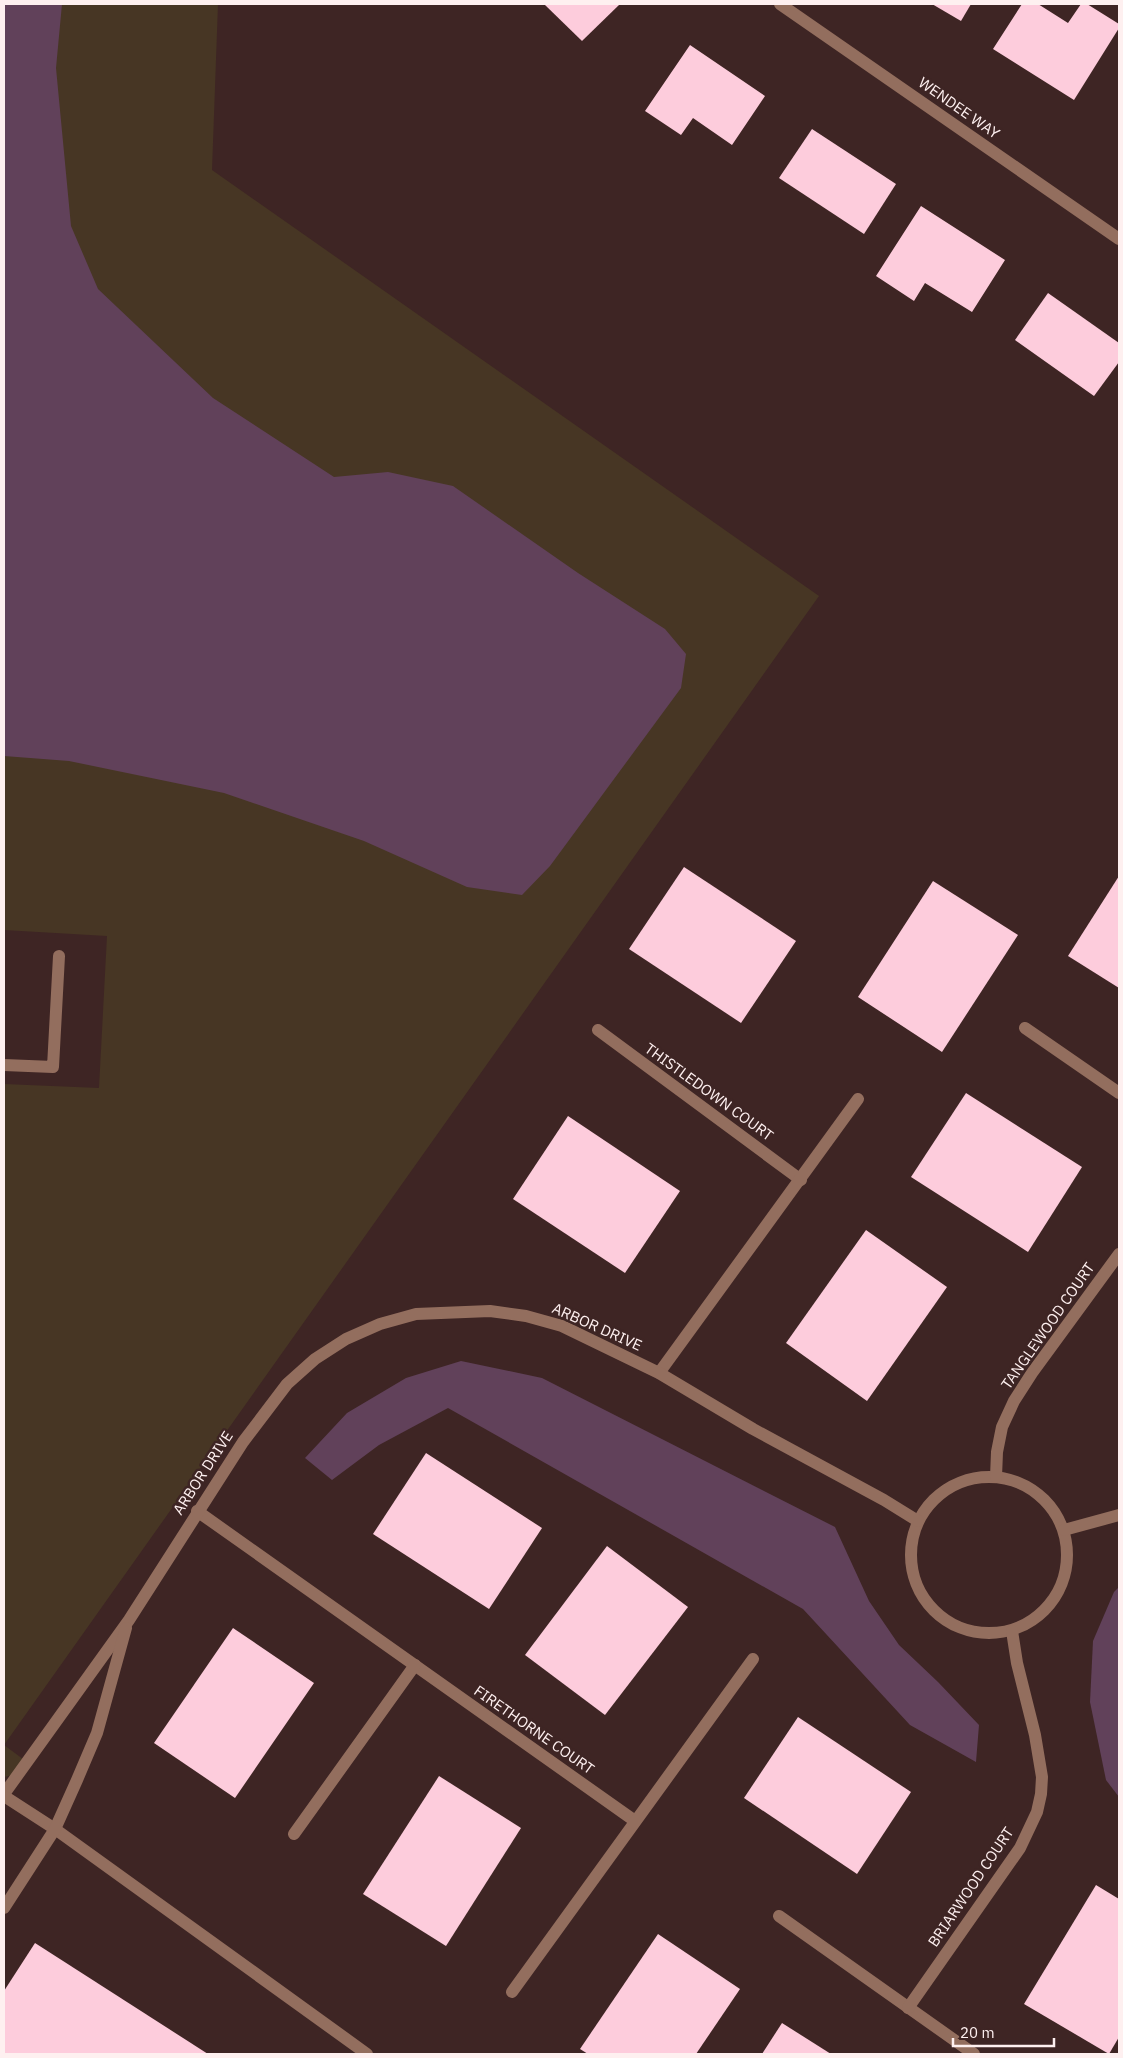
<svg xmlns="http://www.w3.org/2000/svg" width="1123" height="2058" font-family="'IBM Plex Sans',sans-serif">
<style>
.green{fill:#473624}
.water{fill:#61415a}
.building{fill:#fdccdc}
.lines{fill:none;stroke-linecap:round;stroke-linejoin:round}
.minor{stroke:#936e5e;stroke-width:12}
.labels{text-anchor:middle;stroke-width:5;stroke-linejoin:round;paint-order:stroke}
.street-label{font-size:15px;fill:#fef0f0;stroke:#3e2524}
</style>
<rect width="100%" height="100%" fill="#3e2524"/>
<polygon class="green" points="4,4 218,4 212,170 819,596 4,1745 27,1762 13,1775 4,1777 4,1084 99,1088 107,936 4,930"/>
<g class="water">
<polygon points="4,4 62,4 56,68 71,226 98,289 213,398 334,477 388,472 453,486 578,573 665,629 686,654 681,688 550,866 522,895 467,887 364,841 224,793 69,761 4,756"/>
<polygon points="461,1361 542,1378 835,1527 869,1601 899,1645 938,1682 979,1725 976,1762 910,1725 803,1609 448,1408 379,1445 332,1480 305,1458 347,1413 406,1378"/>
<polygon points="1119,1587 1119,1797 1106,1780 1090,1702 1093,1641 1114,1592"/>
</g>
<g class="building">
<polygon points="544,4 620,4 582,41"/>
<polygon points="932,4 971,4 961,21"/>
<polygon points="1022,4 1038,4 1068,23 1081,4 1087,4 1119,24 1119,28 1074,100 993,49"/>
<polygon points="690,45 765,96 732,145 693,118 681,135 645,111"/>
<polygon points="812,129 896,184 864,234 779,178"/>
<polygon points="921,206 1005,260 972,312 925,283 914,301 876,276"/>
<polygon points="1048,293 1119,343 1119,362 1094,396 1015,340"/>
<polygon points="684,867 796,941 741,1023 629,949"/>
<polygon points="1119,876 1119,988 1068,956"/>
<polygon points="933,881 1018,935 942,1052 858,997"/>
<polygon points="966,1093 1082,1167 1028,1252 911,1177"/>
<polygon points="568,1116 680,1191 625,1273 513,1199"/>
<polygon points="866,1230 947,1287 867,1401 786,1343"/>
<polygon points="426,1453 542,1528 489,1609 373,1534"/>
<polygon points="607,1546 688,1607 605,1715 525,1655"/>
<polygon points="233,1628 314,1683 235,1798 154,1743"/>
<polygon points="798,1717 911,1792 857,1874 744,1798"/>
<polygon points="439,1776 521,1828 446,1946 363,1894"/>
<polygon points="1096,1885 1119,1899 1119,2037 1109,2054 1024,2004"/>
<polygon points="658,1934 740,1989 696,2054 588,2054 580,2049"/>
<polygon points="35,1943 208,2054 4,2054 4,1991"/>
<polygon points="782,2023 831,2054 762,2054"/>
</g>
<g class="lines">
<g class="minor">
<polyline points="780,4 1119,239"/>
<polyline points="1025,1028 1119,1093"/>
<polyline points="598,1030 801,1180"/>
<polyline points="4,1065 53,1067 59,956"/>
<polyline points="659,1373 858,1099"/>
<circle cx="989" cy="1555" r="78"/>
<polyline points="996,1477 997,1452 1002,1427 1014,1401 1032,1373 1119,1254"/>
<polyline points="197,1511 635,1821"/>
<polyline points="1064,1530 1119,1515"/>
<polyline points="4,1794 129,1620 243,1442 287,1384 315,1359 346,1339 380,1324 416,1314 490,1311 526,1316 562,1326 659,1373 753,1429 884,1500 918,1521"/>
<polyline points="4,1796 55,1829 367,2054"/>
<polyline points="294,1834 415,1665"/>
<polyline points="4,1908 55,1829 77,1780 97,1733 126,1628"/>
<polyline points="779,1916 974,2054"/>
<polyline points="512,1992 753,1659"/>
<polyline points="908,2008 1020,1848 1037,1812 1041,1794 1042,1777 1035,1735 1017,1663 1012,1631"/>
</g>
</g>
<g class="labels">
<g class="street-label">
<text transform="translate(959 108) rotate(35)" y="5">WENDEE WAY</text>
<text transform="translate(709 1092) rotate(36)" y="5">THISTLEDOWN COURT</text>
<text transform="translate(1048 1326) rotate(-55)" y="5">TANGLEWOOD COURT</text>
<text transform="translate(597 1327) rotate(24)" y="5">ARBOR DRIVE</text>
<text transform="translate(203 1473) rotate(-57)" y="5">ARBOR DRIVE</text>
<text transform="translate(534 1730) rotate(35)" y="5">FIRETHORNE COURT</text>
<text transform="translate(971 1887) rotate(-56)" y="5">BRIARWOOD COURT</text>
</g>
</g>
<rect width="1123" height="2058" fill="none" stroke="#fef0f0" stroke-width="10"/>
<path d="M953 2038v8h101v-8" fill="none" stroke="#fef0f0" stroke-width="2.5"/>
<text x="960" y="2038" font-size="15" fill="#fef0f0" stroke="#3e2524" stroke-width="4" paint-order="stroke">20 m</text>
</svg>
